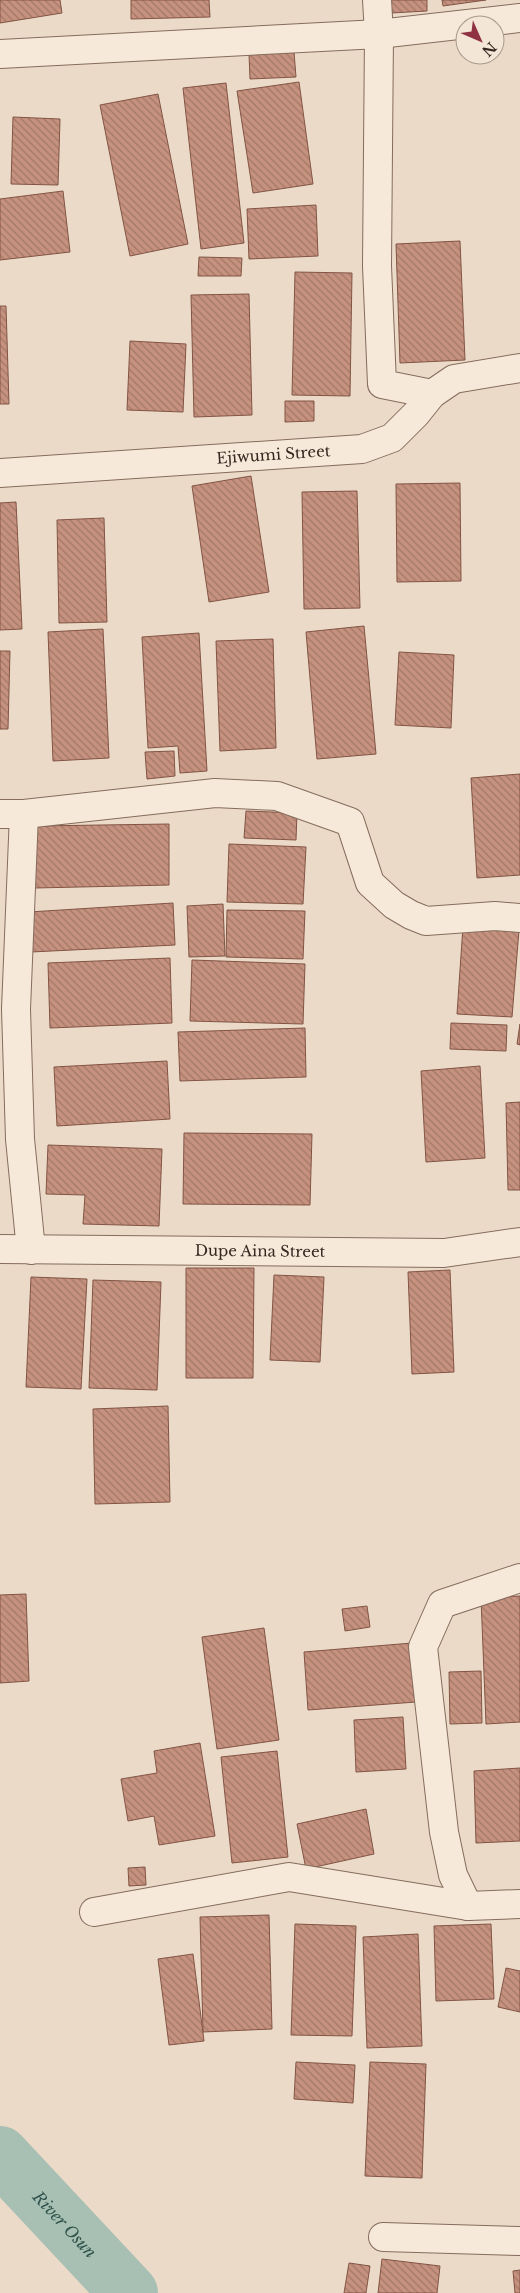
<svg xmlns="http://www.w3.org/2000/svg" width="520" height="2293" font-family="'Libre Baskerville',serif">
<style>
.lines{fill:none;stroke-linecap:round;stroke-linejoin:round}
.river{stroke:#a8bfb4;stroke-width:58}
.building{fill:url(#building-back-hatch);stroke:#825445}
.minor-casing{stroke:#856c5d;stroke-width:30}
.minor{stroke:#f6e9d9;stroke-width:28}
.labels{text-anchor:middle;stroke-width:4;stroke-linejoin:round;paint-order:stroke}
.street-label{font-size:15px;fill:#362720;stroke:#f3e6d6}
.water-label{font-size:16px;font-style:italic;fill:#31554d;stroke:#f3e6d6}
</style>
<defs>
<pattern id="building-back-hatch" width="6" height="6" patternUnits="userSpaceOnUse" patternTransform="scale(1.25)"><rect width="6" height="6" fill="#c6927f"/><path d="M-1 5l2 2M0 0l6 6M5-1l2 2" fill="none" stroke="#a27768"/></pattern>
</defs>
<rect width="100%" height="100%" fill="#ebdac7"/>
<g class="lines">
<path class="river" id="s1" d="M0,2155L129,2293"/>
</g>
<g class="building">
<polygon points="0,0 60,0 62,13 0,23"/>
<polygon points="131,0 209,0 210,17 131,19"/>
<polygon points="390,0 427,0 427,11 391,13"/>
<polygon points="442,0 486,0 443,6"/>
<polygon points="294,52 296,77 250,79 249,54"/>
<polygon points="299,82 313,184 253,193 237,91"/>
<polygon points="226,83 244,243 201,249 183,88"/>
<polygon points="158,94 188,244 130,256 100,105"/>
<polygon points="13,117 60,119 58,185 11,184"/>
<polygon points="63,191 70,252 0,260 0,199"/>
<polygon points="316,205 318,256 249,259 247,209"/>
<polygon points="460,241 465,360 400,363 396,244"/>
<polygon points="199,257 242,258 241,276 198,276"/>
<polygon points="295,272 352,273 350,396 292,395"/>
<polygon points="249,294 252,415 194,417 191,295"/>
<polygon points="0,306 6,306 9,404 0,404"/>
<polygon points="130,341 186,344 183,412 127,410"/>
<polygon points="285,401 314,401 314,421 285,422"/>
<polygon points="251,476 269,592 209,602 192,486"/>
<polygon points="460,483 461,581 397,582 396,484"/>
<polygon points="357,491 360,608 304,609 302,492"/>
<polygon points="16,502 22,629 0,630 0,503"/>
<polygon points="104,518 107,622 59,623 57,520"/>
<polygon points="364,626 376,754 317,759 306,632"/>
<polygon points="103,629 109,758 53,761 48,632"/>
<polygon points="199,633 207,771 180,773 178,746 148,748 142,637"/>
<polygon points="273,639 276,748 220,751 216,641"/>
<polygon points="0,651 10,651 8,729 0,729"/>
<polygon points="399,652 454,655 451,728 395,725"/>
<polygon points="174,751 175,776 147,779 145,752"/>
<polygon points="520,774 520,875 477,878 471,778"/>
<polygon points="246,811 297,813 296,840 244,838"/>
<polygon points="169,824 169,885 35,888 35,826"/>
<polygon points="229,844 306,847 303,904 227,902"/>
<polygon points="173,903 175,945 31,952 29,912"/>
<polygon points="223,904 225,956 189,957 187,906"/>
<polygon points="227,910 305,911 303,959 226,957"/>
<polygon points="463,926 519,930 512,1017 457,1014"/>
<polygon points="170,958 172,1023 50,1028 48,963"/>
<polygon points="192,960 305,964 303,1024 190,1021"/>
<polygon points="451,1023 507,1025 506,1051 450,1049"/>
<polygon points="520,1024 520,1045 517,1044"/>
<polygon points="305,1028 306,1077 180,1081 178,1032"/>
<polygon points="167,1061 170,1119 57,1126 54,1067"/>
<polygon points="480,1066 485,1158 426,1162 421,1071"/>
<polygon points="520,1102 520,1190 508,1190 506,1103"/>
<polygon points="184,1133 312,1134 310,1205 183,1204"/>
<polygon points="48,1145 162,1149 159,1226 83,1224 85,1195 46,1194"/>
<polygon points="186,1268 254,1268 253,1378 186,1378"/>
<polygon points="450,1270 454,1372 412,1374 408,1272"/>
<polygon points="274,1275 324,1277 320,1362 270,1360"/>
<polygon points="31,1277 87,1279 81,1389 26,1387"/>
<polygon points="93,1280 161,1282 157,1390 89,1388"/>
<polygon points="168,1406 170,1502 95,1504 93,1409"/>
<polygon points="26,1594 29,1681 0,1683 0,1595"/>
<polygon points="520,1596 520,1722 486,1724 481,1598"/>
<polygon points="367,1606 370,1627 345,1631 342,1609"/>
<polygon points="264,1628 279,1740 217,1749 202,1637"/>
<polygon points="412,1643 416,1702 308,1710 304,1652"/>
<polygon points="481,1671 482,1723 450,1724 449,1672"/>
<polygon points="403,1717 406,1769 356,1772 354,1720"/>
<polygon points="200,1743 215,1836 159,1845 154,1816 128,1821 121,1779 157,1773 154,1751"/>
<polygon points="277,1751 288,1857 232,1863 221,1757"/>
<polygon points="520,1768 520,1841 476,1843 474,1771"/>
<polygon points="366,1809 374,1854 306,1869 297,1824"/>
<polygon points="145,1867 146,1885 129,1886 128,1868"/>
<polygon points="269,1915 272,2029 203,2032 200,1917"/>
<polygon points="295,1924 356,1926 352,2036 291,2035"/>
<polygon points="491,1924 494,1999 436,2001 434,1926"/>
<polygon points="418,1934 422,2046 367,2048 363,1937"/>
<polygon points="193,1954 204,2041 169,2045 158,1959"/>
<polygon points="506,1968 520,1971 520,2012 498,2007"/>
<polygon points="296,2062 355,2065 353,2103 294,2099"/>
<polygon points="370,2062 426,2064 422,2178 365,2176"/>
<polygon points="382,2259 440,2266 437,2293 378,2293"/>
<polygon points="349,2263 370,2266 366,2293 344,2293"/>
<polygon points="520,2270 520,2293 515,2293 513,2271"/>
</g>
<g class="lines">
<defs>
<g id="minor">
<polyline points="377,0 379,34 377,266 382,384 432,394"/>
<polyline points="0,54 379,34 520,18"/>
<path id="s2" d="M0,473L362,449L392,438L416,414L432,394L454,379L520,368"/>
<polyline points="0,814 24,814 215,793 277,796 350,822 370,883 394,905 411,915 426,921 495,916 520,918"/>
<polyline points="24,814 16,1009 20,1139 31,1250"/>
<path id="s3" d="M0,1249L444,1253L520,1242"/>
<polyline points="468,1906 453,1875 444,1832 423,1647 442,1604 520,1578"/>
<polyline points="94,1912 289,1877 468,1906 520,1904"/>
<polyline points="383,2237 520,2241"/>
</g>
</defs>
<use href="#minor" class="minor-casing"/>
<use href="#minor" class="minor"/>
</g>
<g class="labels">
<g class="street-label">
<text dy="5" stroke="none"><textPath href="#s2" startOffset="274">Ejiwumi Street</textPath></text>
<text dy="5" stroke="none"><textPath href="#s3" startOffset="260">Dupe Aina Street</textPath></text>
</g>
<g class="water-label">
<text dy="6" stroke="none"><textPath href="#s1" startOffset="95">River Osun</textPath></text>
</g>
</g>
<g transform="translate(480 40) rotate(135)"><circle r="24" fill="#f3e6d6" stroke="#a79a8d"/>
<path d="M0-4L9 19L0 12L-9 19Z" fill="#8f3242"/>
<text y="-8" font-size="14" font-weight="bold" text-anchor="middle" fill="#362720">N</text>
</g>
</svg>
